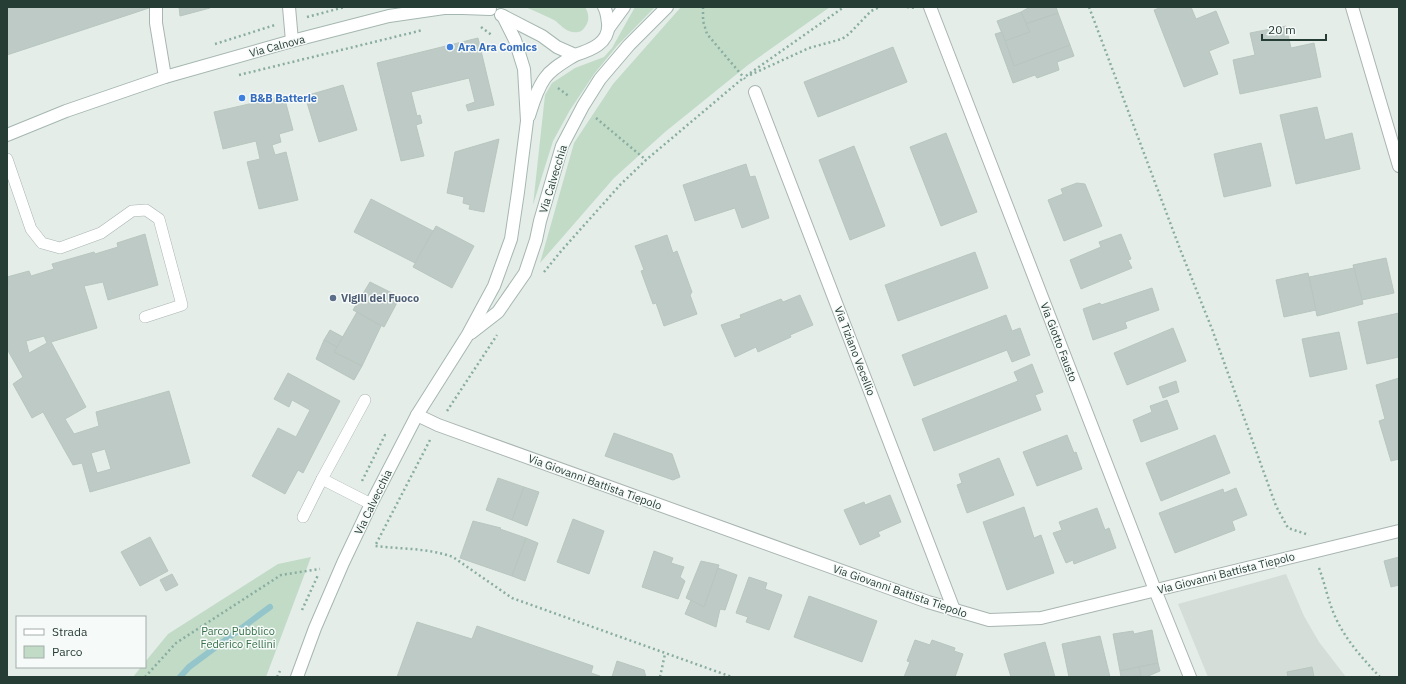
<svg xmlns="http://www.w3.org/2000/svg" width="1406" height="684" font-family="'IBM Plex Sans',sans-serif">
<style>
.built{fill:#d4ddd8}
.green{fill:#c1dbc7}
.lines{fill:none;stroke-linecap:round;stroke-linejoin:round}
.stream{stroke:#94c5cb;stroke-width:6}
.building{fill:#becac5;stroke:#b8c6c0;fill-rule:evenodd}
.lane-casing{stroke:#a8b5b0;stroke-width:12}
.street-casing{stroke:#a8b5b0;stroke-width:14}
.secondary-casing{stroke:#a5b7b0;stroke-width:14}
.path{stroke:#89ada0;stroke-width:2.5;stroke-dasharray:2 3;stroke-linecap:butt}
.lane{stroke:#fff;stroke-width:11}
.street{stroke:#fff;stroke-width:12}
.secondary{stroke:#fff;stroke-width:12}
.shop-dot{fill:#3f7fe0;stroke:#f6faf8;stroke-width:1.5}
.service-dot{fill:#5c6f8a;stroke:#f6faf8;stroke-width:1.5}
.labels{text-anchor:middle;stroke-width:3;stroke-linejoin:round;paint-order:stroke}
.street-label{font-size:11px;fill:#263d36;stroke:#f6faf8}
.shop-label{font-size:11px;font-weight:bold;fill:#366cbe;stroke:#f6faf8;text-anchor:start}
.service-label{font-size:11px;font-weight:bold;fill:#4e5e75;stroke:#f6faf8;text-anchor:start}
.park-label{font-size:11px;fill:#357049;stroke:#f6faf8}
</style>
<rect width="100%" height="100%" fill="#e5ede9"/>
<polygon class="built" points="1286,574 1304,616 1319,642 1346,677 1208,677 1178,604"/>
<g class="green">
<path d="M525,7H585C589,14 590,20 585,27C582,32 577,33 572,32C565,31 560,24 554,20C544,15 535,11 525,7Z"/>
<polygon points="635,7 655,7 617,46 594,74 570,110 553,141 533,205 545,95 552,83 575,68 604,57 612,48"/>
<polygon points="681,7 830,7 748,65 665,132 614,178 540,263 574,143 613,84"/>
<polygon points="311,557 266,677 133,677 141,667 145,667 145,662 168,634 278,564"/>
</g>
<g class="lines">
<polyline class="stream" points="180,677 189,667 270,607"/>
</g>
<g class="building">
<polygon points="7,7 149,7 149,8 7,55"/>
<polygon points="179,7 210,7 210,8 180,16"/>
<polygon points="1030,7 1056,7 1058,13 1026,24 1021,12"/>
<polygon points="1162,7 1191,7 1196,19 1216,11 1229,43 1209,51 1218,74 1184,87 1154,10"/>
<polygon points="1021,12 1030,32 1005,41 997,21"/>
<polygon points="1058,13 1070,45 1014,66 1005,41 1030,32 1026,24"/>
<polygon points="1286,26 1291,48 1314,43 1321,77 1240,94 1233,60 1255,55 1250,33"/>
<polygon points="1002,32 1014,66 1070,45 1074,56 1057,62 1059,70 1037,78 1035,75 1013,83 995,34"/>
<polygon points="478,38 494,105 468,111 466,105 475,102 469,78 411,92 417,116 420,115 422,123 416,125 424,156 401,161 377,63"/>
<polygon points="893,47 907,82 818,117 804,82"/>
<polygon points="343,85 357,130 319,142 305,96"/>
<polygon points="284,96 293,130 279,134 281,142 272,145 275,155 286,152 298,200 259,209 247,162 260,159 256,141 223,149 214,112"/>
<polygon points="1317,107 1325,140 1352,133 1360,169 1296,184 1280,115"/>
<polygon points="946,133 977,212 941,226 910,147"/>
<polygon points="499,139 484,212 469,209 470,205 463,203 464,197 447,193 455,152"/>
<polygon points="1261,143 1271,186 1224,197 1214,154"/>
<polygon points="854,146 885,226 850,240 819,160"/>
<polygon points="746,164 750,177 755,176 769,218 742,228 735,208 695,221 683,185"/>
<polygon points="1077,183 1085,184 1102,226 1064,241 1048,200 1063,194 1061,189"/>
<polygon points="371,199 433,231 415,263 354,232"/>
<polygon points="436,226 474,246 452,288 413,267"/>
<path d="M145,234L158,285L108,300L103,282L84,286L97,328L51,342L86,407L65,419L74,434L99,426L96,412L169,391L190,463L90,492L82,463L73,465L43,412L32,418L13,384L23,377L7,349V285H9L7,277L29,271L31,276L54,269L52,264L94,252L95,254L118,247L117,243ZM44,336L47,343L29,353L26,341ZM105,449L111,469L97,473L91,453Z"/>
<polygon points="1121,234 1131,259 1128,260 1132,268 1081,289 1070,260 1101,247 1099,242"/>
<polygon points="667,235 673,253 677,251 692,292 690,295 697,314 664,326 656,303 653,304 641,271 644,270 635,246"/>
<polygon points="975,252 988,288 898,321 885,285"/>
<polygon points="1386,258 1394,293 1362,300 1353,265"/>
<polygon points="1354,268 1363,304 1317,316 1309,277"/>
<polygon points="1308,273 1316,310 1284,317 1276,280"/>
<polygon points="370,282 400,297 384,327 353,310"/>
<polygon points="1152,288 1159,310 1125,322 1127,328 1093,340 1083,309 1100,303 1101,305"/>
<polygon points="800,295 813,325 790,335 791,337 758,352 756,347 735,357 721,325 741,318 740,315 781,299 783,302"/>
<polygon points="357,312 381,326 362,366 334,352"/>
<polygon points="1399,313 1399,357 1367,364 1358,322"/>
<polygon points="1006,315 1012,331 1020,328 1030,355 1012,362 1007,350 914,386 902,355"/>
<polygon points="1173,328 1186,361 1127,385 1114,353"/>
<polygon points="330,330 343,337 337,347 324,340"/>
<polygon points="1339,332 1347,369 1310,377 1302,339"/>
<polygon points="324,340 337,347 334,352 362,366 354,380 316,359"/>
<polygon points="1032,364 1043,392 1035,395 1041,410 934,451 922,419 1018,381 1014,372"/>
<polygon points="288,373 340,401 303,473 298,470 285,494 252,476 278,428 296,437 310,410 292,400 289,407 274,399"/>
<polygon points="1399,378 1399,459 1391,461 1379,421 1385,419 1376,385"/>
<polygon points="1176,381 1179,392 1163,398 1159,387"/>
<polygon points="1167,400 1178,429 1141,442 1133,420 1152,412 1150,406"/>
<polygon points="614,433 672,454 680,477 673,480 605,456"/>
<polygon points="1067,435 1074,453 1076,452 1082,469 1037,486 1023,452"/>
<polygon points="1215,435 1230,473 1161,501 1146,463"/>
<polygon points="999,458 1014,495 967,513 957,485 962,483 959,474"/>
<polygon points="498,478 524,487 512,520 486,510"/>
<polygon points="524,487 539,492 527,526 512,520"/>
<polygon points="1236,488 1247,515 1232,521 1235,530 1175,553 1159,513 1223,489 1224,493"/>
<polygon points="890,495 901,522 878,532 880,536 860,545 844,510 864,502 865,505"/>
<polygon points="1024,507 1034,538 1041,535 1054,573 1007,590 983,522"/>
<polygon points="1097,508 1105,530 1109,528 1116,548 1074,564 1073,560 1066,563 1053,533 1062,530 1059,522"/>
<polygon points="573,519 604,531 589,574 557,562"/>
<polygon points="473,521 501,528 500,529 526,538 512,576 460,558"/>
<polygon points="150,537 168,571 140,586 121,552"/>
<polygon points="526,538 538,543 525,581 512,576"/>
<polygon points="654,551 673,558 671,563 684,567 680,577 685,581 678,599 642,587"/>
<polygon points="1399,557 1399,585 1391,587 1384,561"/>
<polygon points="701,561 719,565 704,607 686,598"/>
<polygon points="718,568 737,575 725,610 720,609 716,627 685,614 691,600 704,607"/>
<polygon points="172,574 178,585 166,591 160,580"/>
<polygon points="749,577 767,583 765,589 782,595 769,630 746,622 748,617 736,613"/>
<polygon points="809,596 877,621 862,662 794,637"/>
<polygon points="417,622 472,639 477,626 593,666 591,673 600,676 600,677 397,677"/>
<polygon points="1152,630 1158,663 1120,671 1113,634 1133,631 1134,634"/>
<polygon points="1100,636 1110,677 1069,677 1062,644"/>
<polygon points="915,640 930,645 932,640 955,648 954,651 963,654 955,677 904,677 910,662 907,661"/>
<polygon points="1045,642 1055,677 1011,677 1004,654"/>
<polygon points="617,661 644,670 646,677 612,677"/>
<polygon points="1158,663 1160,671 1146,677 1141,677 1139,667"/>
<polygon points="1139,667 1141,676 1121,677 1120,671"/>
<polygon points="1312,667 1314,677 1288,677 1287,672"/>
</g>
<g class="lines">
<defs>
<g id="lane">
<polyline points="7,159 31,229 42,243 60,248 101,233 132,211 146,210 159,219 182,305 145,317"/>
<polyline points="365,400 322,479 371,504"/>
<polyline points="303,517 322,479"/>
</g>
<g id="street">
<polyline points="156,7 156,23 165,77"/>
<polyline points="289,7 292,41"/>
<polyline points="930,7 1155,590 1190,677"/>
<polyline points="1352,7 1399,166"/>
<polyline points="755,92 954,610"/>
<polyline points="417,415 438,425 928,602 989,620 1041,618 1399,531"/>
</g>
<g id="secondary">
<path d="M501,15L542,36L557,47L575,55C591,50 610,43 608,23C607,17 607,12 604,7"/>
<polyline points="608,29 624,7"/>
<path d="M529,116C533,103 537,89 545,78C552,68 564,62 575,55"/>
<polyline points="7,135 66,111 165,77 292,41 389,16 444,8 463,8 490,9"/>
<polyline points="471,333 498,312 525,273 536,240 540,221 562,146 583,106 600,79 629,45 667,7"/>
<polyline points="297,677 315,628 343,563 371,504 417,415 467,336 494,286 511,239 518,192 527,121 524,69 515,40 503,16"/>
</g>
</defs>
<use href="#lane" class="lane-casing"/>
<use href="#street" class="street-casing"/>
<use href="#secondary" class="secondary-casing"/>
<g class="path">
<polyline points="703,7 703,21 707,34 745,79"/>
<polyline points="907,7 915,8"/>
<polyline points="1089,7 1180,249 1212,329 1276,506 1288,528 1309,535"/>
<polyline points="307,17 345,7"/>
<polyline points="481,27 493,36"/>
<polyline points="215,44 275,25"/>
<polyline points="239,75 423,30"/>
<polyline points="750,75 809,48 842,39 849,34 871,11 880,7"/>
<polyline points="746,76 844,7"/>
<polyline points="558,88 570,97"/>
<polyline points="596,118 646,160"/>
<polyline points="544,272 562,250 620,185 646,160 742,79"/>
<polyline points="447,411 497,335"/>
<path d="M430,440L375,546C401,549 428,548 453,557L512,598L732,677"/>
<polyline points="362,481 385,435 388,437"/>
<path d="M1319,568C1324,581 1327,596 1332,609C1342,636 1361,657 1380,677"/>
<polyline points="302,610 318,575"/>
<polyline points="145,677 176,643 281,575 320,569"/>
<polyline points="277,677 280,671"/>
<polyline points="660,677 665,654"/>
</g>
<use href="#lane" class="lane"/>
<use href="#street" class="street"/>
<use href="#secondary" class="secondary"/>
</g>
<g class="shop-dot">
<circle cx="450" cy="47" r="4"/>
<circle cx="242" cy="98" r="4"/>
</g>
<circle class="service-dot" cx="333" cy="298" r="4"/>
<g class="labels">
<g class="street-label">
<text transform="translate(277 46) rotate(-15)" y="4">Via Calnova</text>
<text transform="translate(553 179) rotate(-73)" y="4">Via Calvecchia</text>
<text transform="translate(1059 342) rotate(69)" y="4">Via Giotto Fausto</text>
<text transform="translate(855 351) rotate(69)" y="4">Via Tiziano Vecellio</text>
<text transform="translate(595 482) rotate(20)" y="4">Via Giovanni Battista Tiepolo</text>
<text transform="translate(373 502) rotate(-64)" y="4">Via Calvecchia</text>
<text transform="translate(1226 573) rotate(-14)" y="4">Via Giovanni Battista Tiepolo</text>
<text transform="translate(900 591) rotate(19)" y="4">Via Giovanni Battista Tiepolo</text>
</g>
<g class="shop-label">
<text x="458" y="51">Ara Ara Comics</text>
<text x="250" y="102">B&amp;B Batterie</text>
</g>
<g class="service-label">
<text x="341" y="302">Vigili del Fuoco</text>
</g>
<g class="park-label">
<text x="238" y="635">Parco Pubblico<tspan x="238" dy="13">Federico Fellini</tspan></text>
</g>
</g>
<rect width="1406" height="684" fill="none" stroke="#263d36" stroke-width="16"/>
<rect x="16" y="616" width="130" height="52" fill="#f6faf8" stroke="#a3aeaa"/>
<rect x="24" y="629" width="20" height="6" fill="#ffffff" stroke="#a3aeaa"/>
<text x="52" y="636" font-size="12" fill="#263d36">Strada</text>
<rect x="24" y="646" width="20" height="12" fill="#c1dbc7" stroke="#a3aeaa"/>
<text x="52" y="656" font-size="12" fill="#263d36">Parco</text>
<path d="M1262 34v6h64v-6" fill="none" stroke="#263d36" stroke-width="2"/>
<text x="1268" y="34" font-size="12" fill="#263d36" stroke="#f6faf8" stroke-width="3" paint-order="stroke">20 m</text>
</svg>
